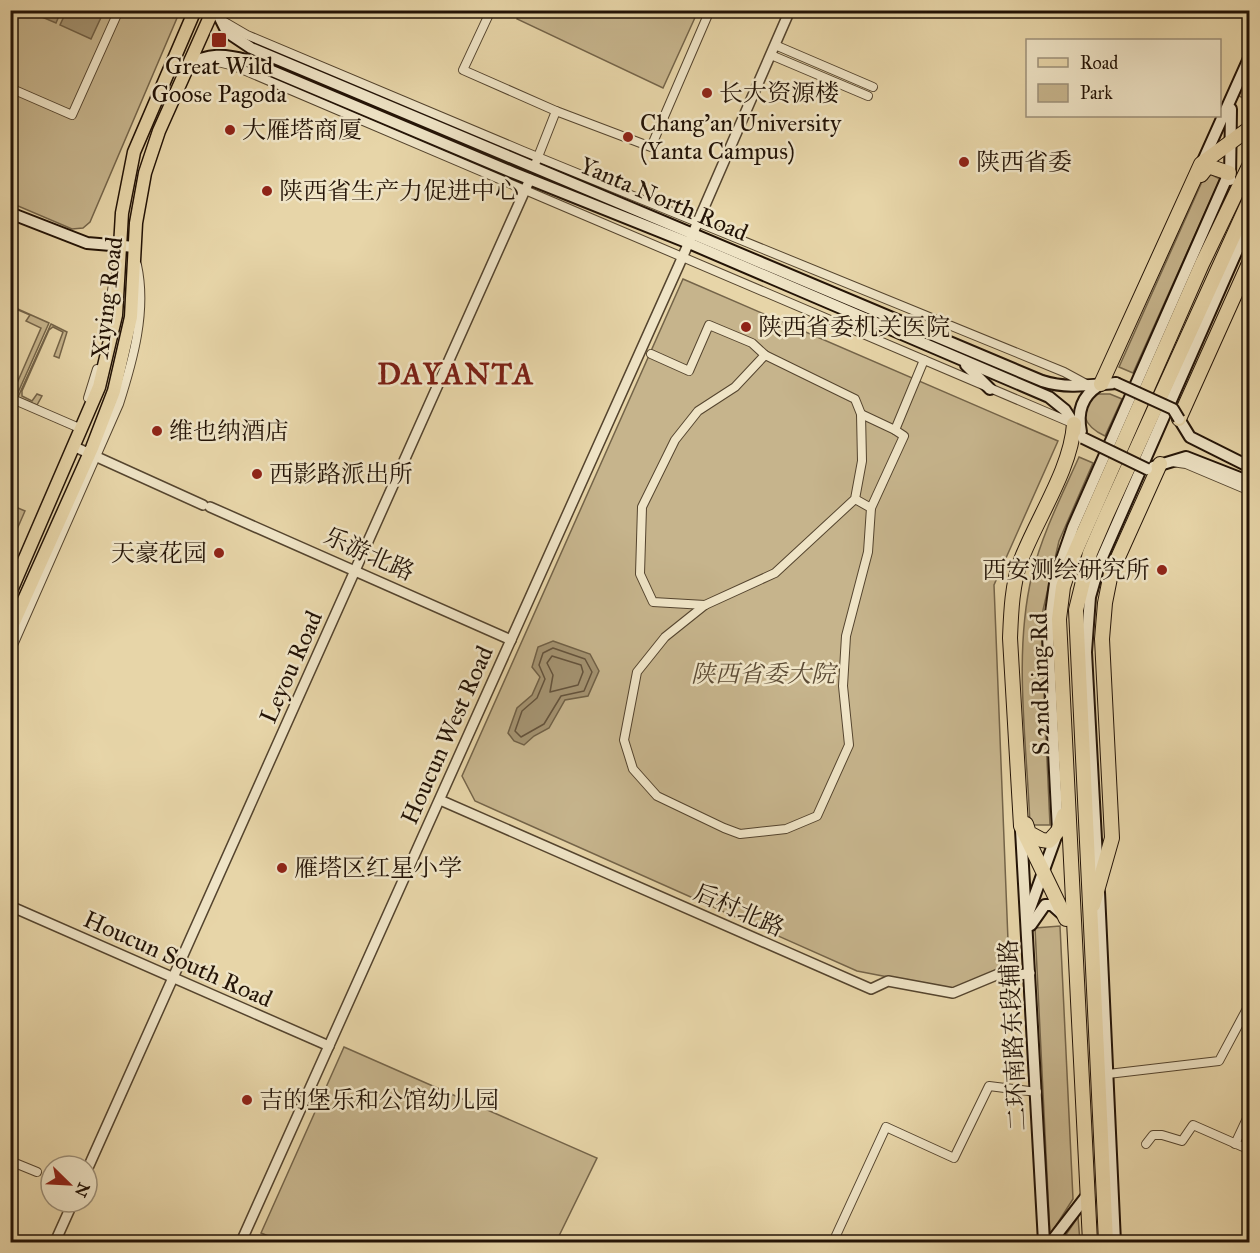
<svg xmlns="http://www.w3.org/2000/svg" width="1260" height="1253" font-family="'IM FELL Great Primer','Noto Serif SC',serif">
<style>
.green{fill:#c6b48c;stroke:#746449;stroke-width:1.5}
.water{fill:#a49371;stroke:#706046;stroke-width:1.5}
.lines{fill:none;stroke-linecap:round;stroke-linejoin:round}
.shore{stroke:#64533c;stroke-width:1.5}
.minor-casing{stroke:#54442e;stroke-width:10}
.tertiary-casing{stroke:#54442e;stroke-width:12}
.secondary-casing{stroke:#231306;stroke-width:14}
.primary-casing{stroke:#231306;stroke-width:15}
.trunk-casing{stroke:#231306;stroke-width:16}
.minor{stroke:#efe4c6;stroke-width:8}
.tertiary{stroke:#efe4c6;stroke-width:9}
.secondary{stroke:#efe4c6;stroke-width:10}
.primary{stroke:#e7d5a8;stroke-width:12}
.trunk{stroke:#e7d5a8;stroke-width:14}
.secondary-bridge-casing{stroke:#231306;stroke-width:14;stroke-linecap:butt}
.secondary-bridge{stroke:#efe4c6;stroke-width:10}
.poi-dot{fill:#8f2418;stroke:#efe4c6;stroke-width:2}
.labels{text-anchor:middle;stroke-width:5;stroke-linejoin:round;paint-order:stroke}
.poi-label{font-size:24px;fill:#231306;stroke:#efe4c6;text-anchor:start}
.street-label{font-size:24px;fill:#231306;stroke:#efe4c6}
.park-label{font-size:24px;font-style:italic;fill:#5c4b35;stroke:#efe4c6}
.district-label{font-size:30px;font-weight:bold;letter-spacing:1.5px;fill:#7a1f14;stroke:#efe4c6}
</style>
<rect width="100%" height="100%" fill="#e7d5a8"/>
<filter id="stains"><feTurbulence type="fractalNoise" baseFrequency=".00333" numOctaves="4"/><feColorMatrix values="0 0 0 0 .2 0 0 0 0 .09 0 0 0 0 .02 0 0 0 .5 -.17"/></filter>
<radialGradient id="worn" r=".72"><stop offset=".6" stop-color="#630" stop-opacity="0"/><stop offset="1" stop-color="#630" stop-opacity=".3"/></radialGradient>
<g class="green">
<polygon points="11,11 180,11 90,222 83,228 72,229 11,203"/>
<polygon points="521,11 697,10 698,11 663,88 517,19"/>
<polygon points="1249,67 1249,101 1237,95"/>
<polygon points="1208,173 1220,179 1133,373 1119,367 1205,175"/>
<polygon points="683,279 1058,441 994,585 1009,966 955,990 857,971 475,801 462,776"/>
<polygon points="11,306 49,323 16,397 14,390 41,328 26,321 30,315 16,309 11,320"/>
<polygon points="51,324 67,332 59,358 54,356 63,332 53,327 49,330 22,391 22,396 32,401 37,394 42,396 37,405 18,397"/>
<path d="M1098,394H1110L1122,399L1105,436C1085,427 1074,408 1098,394Z"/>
<path d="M1079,457L1093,463L1059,541L1043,610L1042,651L1050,825H1030C1027,745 1013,654 1032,575C1042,534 1062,495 1079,457Z"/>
<polygon points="11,505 25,511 11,543"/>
<polygon points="1060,926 1073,1199 1050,1235 1035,928"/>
<polygon points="344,1047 597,1158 556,1242 283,1242 261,1233"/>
<polygon points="1078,1217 1080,1242 1061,1242"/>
</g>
<g class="water">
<polygon points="67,10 104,11 91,39 60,25"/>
<polygon points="28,11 61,10 61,11 56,23"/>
<polygon points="553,641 590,654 599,671 588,696 565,700 549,728 534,736 524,745 514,741 508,733 517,708 532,695 540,677 532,667 538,647"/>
</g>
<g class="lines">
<g class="shore">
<polygon points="553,648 585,659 592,672 584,691 561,696 544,724 521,737 515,731 522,711 537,698 545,679 539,665 543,653"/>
<polygon points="552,656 581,665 583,672 578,685 550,692 553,675 547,663"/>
</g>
<defs>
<g id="minor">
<polyline points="491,10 463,70 556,111 534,167"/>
<polyline points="223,21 247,35 523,151 1064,372 1088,385"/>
<polyline points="775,45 873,87"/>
<polyline points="771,55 868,96"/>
<polyline points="210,60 234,66 1072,423"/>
<polyline points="10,88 72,115 119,10"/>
<polyline points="556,111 651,147 710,10"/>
<polyline points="105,337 113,284"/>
<polyline points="651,354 689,371 709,325 752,343 765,355"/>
<polyline points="10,398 77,427"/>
<polyline points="88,398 97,369"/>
<polyline points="1172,462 1186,464 1250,491"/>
<polyline points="855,499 871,508 868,552 846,636 843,686 849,745 817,816 786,829 740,834 724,828 657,796 633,769 624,740 637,672 665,637 705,605 775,573 855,499 862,461 861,414"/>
<polyline points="871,508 904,436 895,430 924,360"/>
<polyline points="705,605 653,602 640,574 642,507 675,440 698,411 735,387 765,355 855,399 861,414 895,430"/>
<path d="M10,652L119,404C133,360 147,311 137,265"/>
<polyline points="1108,1074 1219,1061 1250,1003"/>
<polyline points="1146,1144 1153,1135 1162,1135 1182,1141 1193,1125 1250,1150"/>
<polyline points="1235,1144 1250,1112"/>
<polyline points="10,1161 37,1172"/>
<polyline points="833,1242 886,1127 954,1158 989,1086 1037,1092"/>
</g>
<g id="tertiary">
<polyline points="75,447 203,505"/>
<polyline points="210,507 511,640"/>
<polyline points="440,800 871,989 888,981 953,993 1001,973 1020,975 1030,973"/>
<polyline points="10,906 329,1046"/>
<polyline points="87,1170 530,179"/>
<polyline points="55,1242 73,1202"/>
<polyline points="241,1242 679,265 790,10"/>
</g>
<g id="secondary">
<path d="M216,10L227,32L251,48L1042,381C1067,389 1089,385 1116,383"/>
<path d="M188,65C208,53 225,54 246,60L514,173L689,243L1049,397L1065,410L1077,429"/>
<polyline points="1202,163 1250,56"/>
<polyline points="1230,180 1231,109"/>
<polyline points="10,213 87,243 135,247"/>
<polyline points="966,365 990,389"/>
<polyline points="1179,419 1190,437 1250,467"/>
<path d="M1081,432C1077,413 1081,397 1098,386"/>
<polyline points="1153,467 1186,457 1250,482"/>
<polyline points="1021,830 1044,1242"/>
<polyline points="1098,877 1086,652 1090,597 1100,562 1250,221"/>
<polyline points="1099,892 1115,1242"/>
<polyline points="1028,914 1058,831 1048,635 1056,576 1073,527 1229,173"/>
<polyline points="1031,925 1045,905 1052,905 1061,913"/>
<polyline points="1051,1242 1088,1194"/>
</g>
<g id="primary">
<polyline points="10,593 99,387 116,315 122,213 134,152 195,10"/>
<polyline points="10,631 92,448 114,391 131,317 136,223 145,173 159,131 213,10"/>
</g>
<g id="trunk">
<polyline points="1201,175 1208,166 1229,173"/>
<polyline points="1101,384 1201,164 1250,128"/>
<polyline points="1179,419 1250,261"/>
<polyline points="1026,824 1029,833 1042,840 1049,841 1058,831 1064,815"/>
<polyline points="1093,905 1112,838 1102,639 1105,603 1111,573 1160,464"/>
<path d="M1066,919L1021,826L1010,638C1011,613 1012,584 1021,560C1037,518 1071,469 1074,424"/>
<polyline points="1090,1242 1059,619 1063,587 1072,559 1202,264 1250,164"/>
<polyline points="1106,1242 1076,610 1090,553 1106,516 1250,199"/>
</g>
</defs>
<use href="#minor" class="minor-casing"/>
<use href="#tertiary" class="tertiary-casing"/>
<use href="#secondary" class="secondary-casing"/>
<use href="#primary" class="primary-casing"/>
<use href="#trunk" class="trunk-casing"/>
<use href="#minor" class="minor"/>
<use href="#tertiary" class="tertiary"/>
<use href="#secondary" class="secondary"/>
<use href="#primary" class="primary"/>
<use href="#trunk" class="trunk"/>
<defs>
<g id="secondary-bridge">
<polyline points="1116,383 1173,409 1179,419"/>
<polyline points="1083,438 1147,469"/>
</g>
</defs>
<use href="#secondary-bridge" class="secondary-bridge-casing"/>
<use href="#secondary-bridge" class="secondary-bridge"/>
</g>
<g class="poi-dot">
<rect x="211" y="32" width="16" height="16" rx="3"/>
<circle cx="707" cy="93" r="6"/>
<circle cx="230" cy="130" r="6"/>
<circle cx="628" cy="137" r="6"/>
<circle cx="964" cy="162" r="6"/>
<circle cx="267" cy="191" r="6"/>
<circle cx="746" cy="327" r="6"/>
<circle cx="157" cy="431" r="6"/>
<circle cx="257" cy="474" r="6"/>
<circle cx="219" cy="553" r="6"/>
<circle cx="1162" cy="570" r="6"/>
<circle cx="282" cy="868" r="6"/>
<circle cx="247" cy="1100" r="6"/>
</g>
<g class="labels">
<g class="poi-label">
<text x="219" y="74" text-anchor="middle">Great Wild<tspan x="219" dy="28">Goose Pagoda</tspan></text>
<text x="719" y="101">长大资源楼</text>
<text x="640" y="131">Chang'an University<tspan x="640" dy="28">(Yanta Campus)</tspan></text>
<text x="242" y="138">大雁塔商厦</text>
<text x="976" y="170">陕西省委</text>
<text x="279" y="199">陕西省生产力促进中心</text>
<text x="758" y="335">陕西省委机关医院</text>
<text x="169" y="439">维也纳酒店</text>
<text x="269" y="482">西影路派出所</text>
<text x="207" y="561" text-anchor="end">天豪花园</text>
<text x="1150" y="578" text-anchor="end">西安测绘研究所</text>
<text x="294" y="876">雁塔区红星小学</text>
<text x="259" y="1108">吉的堡乐和公馆幼儿园</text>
</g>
<g class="street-label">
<text transform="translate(664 199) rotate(23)" y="8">Yanta North Road</text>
<text transform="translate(107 298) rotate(-83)" y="8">Xiying Road</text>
<text transform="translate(369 554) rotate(24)" y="8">乐游北路</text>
<text transform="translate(291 667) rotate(-66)" y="8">Leyou Road</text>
<text transform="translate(1040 684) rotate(-91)" y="8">S 2nd Ring Rd</text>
<text transform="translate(447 735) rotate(-66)" y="8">Houcun West Road</text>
<text transform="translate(739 910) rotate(24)" y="8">后村北路</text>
<text transform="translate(178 959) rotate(24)" y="8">Houcun South Road</text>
<text transform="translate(1013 1035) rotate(-93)" y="8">二环南路东段辅路</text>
</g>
<g class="park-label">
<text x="763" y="682">陕西省委大院</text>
</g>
<g class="district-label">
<text x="456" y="384">DAYANTA</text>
</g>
</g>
<rect width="1260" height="1253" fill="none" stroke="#e7d5a8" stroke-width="36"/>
<rect x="12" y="12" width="1236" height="1229" fill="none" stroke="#231306" stroke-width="3"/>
<rect x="18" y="18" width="1224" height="1217" fill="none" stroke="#231306" stroke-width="1.5"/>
<rect x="1026" y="39" width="195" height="78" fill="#efe4c6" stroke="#9d9079" stroke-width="1.5"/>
<rect x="1038" y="58" width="30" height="9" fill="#e7d5a8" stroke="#9d9079" stroke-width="1.5"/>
<text x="1080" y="69" font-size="18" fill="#231306">Road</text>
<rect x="1038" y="84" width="30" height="18" fill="#c6b48c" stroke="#9d9079" stroke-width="1.5"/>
<text x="1080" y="99" font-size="18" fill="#231306">Park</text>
<g transform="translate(69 1184) rotate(114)"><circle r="28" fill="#efe4c6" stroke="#9d9079" stroke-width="1.5"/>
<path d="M0-4.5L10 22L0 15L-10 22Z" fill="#8f2418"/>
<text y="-9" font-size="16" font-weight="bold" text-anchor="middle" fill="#231306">N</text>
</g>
<rect width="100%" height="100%" filter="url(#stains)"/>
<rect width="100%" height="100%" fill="url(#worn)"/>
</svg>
